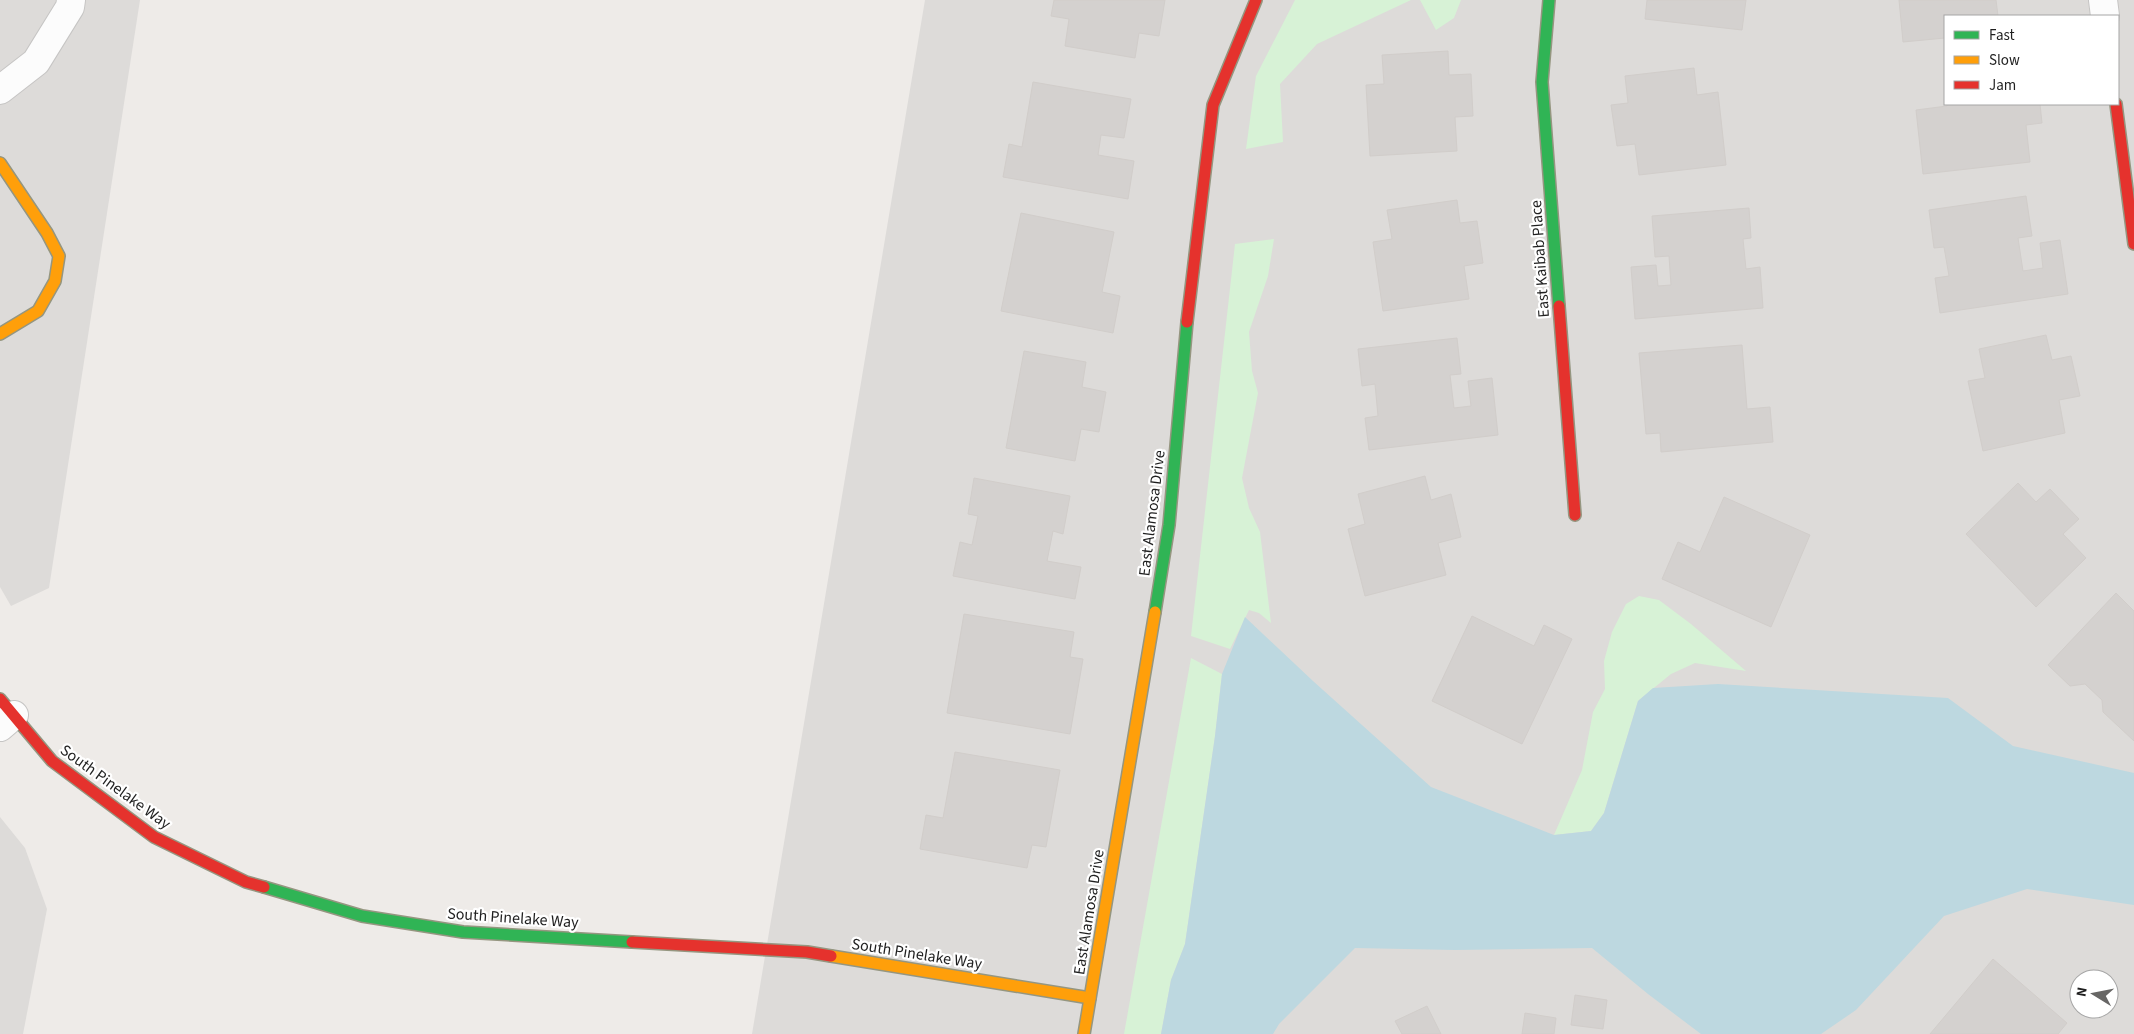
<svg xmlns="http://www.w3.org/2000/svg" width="2134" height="1034" font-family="'Source Sans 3',sans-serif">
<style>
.residential{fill:#dddbd9;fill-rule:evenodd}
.park{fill:#d7f2d6}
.water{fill:#bdd8e0}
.building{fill:#d4d1cf;stroke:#d1cdca}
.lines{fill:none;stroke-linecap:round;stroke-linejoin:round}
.street-casing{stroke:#c6c5c4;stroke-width:30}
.fast-casing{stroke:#959680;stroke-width:14}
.slow-casing{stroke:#959680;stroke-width:14}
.jam-casing{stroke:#959680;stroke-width:14}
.street{stroke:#fcfcfc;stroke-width:28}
.fast{stroke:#30b455;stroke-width:11}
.slow{stroke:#ff9f0a;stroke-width:11}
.jam{stroke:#e5322d;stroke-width:11}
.labels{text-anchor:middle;stroke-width:4.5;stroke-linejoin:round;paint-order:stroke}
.street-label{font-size:16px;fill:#1f1f1f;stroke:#fff}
</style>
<rect width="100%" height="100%" fill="#eeebe8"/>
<g class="residential">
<polygon points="0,0 140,0 49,588 11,606 0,587"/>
<path d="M925,0H2134V1034H752ZM1945,16H2118V104H1945ZM2079,979H2109V1009H2079Z"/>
<polygon points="0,817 25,848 47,909 23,1034 0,1034"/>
</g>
<g class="park">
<polygon points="1295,0 1411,0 1317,44 1280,84 1283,142 1246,149 1256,76"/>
<polygon points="1420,0 1461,0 1454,18 1436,30"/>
<polygon points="1274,239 1268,276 1249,332 1252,371 1258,393 1242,478 1249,508 1260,532 1271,623 1259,613 1249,610 1230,649 1191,636 1235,244"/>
<polygon points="1639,596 1659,600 1691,624 1746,671 1695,663 1671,674 1638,701 1604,813 1591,831 1554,835 1582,770 1593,712 1605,689 1604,661 1612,632 1626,604"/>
<polygon points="1191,658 1222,674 1215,736 1185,944 1171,980 1161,1034 1124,1034"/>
</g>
<polygon class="water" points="1245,617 1313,681 1431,787 1554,835 1591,831 1604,813 1638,701 1653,688 1718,684 1948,698 2013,746 2134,773 2134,905 2027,889 1944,916 1856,1010 1821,1034 1701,1034 1648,994 1592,948 1455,950 1355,948 1279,1024 1273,1034 1161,1034 1171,980 1185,944 1215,736 1222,674"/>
<g class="building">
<polygon points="1054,0 1165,0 1159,36 1139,33 1135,58 1065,46 1069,19 1051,16"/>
<polygon points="1647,0 1746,0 1742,30 1645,19"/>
<polygon points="1899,0 1996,0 1998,16 1945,16 1945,38 1903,42"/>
<polygon points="1448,51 1449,75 1471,74 1473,116 1455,117 1457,151 1370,156 1366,85 1384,84 1382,55"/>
<polygon points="1694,68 1697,95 1718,92 1726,165 1639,175 1635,144 1617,146 1611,105 1628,103 1625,76"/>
<polygon points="1033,82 1131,99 1124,138 1101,135 1098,155 1134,161 1128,199 1003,177 1009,144 1022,147"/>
<polygon points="1947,104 2040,104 2042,123 2026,125 2030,162 1923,174 1916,110 1947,106"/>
<polygon points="2026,196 2032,236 2018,238 2023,271 2043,268 2040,243 2060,240 2068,294 1940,313 1935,278 1949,276 1944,247 1934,248 1929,210"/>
<polygon points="1457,200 1460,223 1477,221 1483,263 1464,266 1469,299 1383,311 1373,242 1392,239 1387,210"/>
<polygon points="1749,208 1751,238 1743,239 1746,269 1760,267 1763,308 1635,319 1631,267 1656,265 1658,286 1671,285 1669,256 1655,257 1652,216"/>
<polygon points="1021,213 1114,232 1102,292 1120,296 1113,333 1001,311"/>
<polygon points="2046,335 2052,360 2071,356 2080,396 2059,400 2065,433 1983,451 1968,381 1985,378 1979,349"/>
<polygon points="1457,338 1461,374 1450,375 1454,408 1471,406 1468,381 1492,378 1498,435 1369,450 1365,418 1378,416 1375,384 1362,386 1358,349"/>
<polygon points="1742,345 1747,409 1770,407 1773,442 1661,452 1660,433 1646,434 1639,353"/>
<polygon points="1024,351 1086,362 1082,387 1106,392 1099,432 1081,429 1075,461 1006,448"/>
<polygon points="1425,476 1431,500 1451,494 1461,537 1438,543 1446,575 1365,596 1348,529 1365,524 1358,494"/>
<polygon points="974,478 1070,496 1063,534 1053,531 1047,561 1081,567 1075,599 953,576 960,542 972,545 978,516 968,514"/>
<polygon points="2018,483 2036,502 2050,489 2079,519 2063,534 2086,558 2036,607 1966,534"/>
<polygon points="1724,497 1810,535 1771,627 1662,579 1678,542 1700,552"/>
<polygon points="2116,593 2134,611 2134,741 2103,712 2102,700 2085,684 2070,686 2048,665"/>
<polygon points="964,614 1074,632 1070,657 1083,659 1070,734 947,713"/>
<polygon points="1472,616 1534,646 1544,625 1572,639 1522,744 1432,701"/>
<polygon points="955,752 1060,770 1046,847 1032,845 1027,868 920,849 926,815 943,818"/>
<polygon points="1993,959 2067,1023 2058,1034 1930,1034"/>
<polygon points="1575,995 1607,1000 1603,1029 1571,1025"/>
<polygon points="1427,1006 1441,1034 1402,1034 1395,1021"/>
<polygon points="1525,1013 1556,1018 1554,1034 1522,1034"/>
</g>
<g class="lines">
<defs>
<g id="street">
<polyline points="2103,0 2105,16"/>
<polyline points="0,90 36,62 70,7 71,0"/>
<polyline points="0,727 14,715"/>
</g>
<g id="fast">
<polyline points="1549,0 1542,82 1559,306"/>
<polyline points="1155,612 1169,525 1187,322"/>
<polyline points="264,887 362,916 463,932 632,942"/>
</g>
<g id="slow">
<polyline points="0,163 47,233 59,256 55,281 38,311 0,334"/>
<polyline points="831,956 1090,998"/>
<polyline points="1084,1034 1155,612"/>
</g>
<g id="jam">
<polyline points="2116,104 2134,244"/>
<polyline points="1559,306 1575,515"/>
<polyline points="1187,322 1213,105 1256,0"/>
<polyline points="0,699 52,761 154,837 246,882 264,887"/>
<polyline points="632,942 807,952 831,956"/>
</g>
</defs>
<use href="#street" class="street-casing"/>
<use href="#fast" class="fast-casing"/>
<use href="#slow" class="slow-casing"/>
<use href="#jam" class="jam-casing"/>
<use href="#street" class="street"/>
<use href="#fast" class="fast"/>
<use href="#slow" class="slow"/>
<use href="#jam" class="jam"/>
</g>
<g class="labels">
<g class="street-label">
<text transform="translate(1539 259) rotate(-94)" y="6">East Kaibab Place</text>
<text transform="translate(1151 513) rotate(-83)" y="6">East Alamosa Drive</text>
<text transform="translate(116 786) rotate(36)" y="6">South Pinelake Way</text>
<text transform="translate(1088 912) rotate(-81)" y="6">East Alamosa Drive</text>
<text transform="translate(513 917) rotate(4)" y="6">South Pinelake Way</text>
<text transform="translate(917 953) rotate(9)" y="6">South Pinelake Way</text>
</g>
</g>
<rect x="1944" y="15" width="175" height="90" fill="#ffffff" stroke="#a5a5a5"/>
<rect x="1954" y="31" width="25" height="8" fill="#30b455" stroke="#a5a5a5"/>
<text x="1989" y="40" font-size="15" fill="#1f1f1f">Fast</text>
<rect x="1954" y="56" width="25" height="8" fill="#ff9f0a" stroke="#a5a5a5"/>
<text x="1989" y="65" font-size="15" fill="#1f1f1f">Slow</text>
<rect x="1954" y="81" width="25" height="8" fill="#e5322d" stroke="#a5a5a5"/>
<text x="1989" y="90" font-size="15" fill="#1f1f1f">Jam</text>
<g transform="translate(2094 994) rotate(280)"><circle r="24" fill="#ffffff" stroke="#a5a5a5"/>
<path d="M0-4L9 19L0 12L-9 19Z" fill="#676665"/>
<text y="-8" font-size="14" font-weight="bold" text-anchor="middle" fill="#1f1f1f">N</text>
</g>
</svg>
